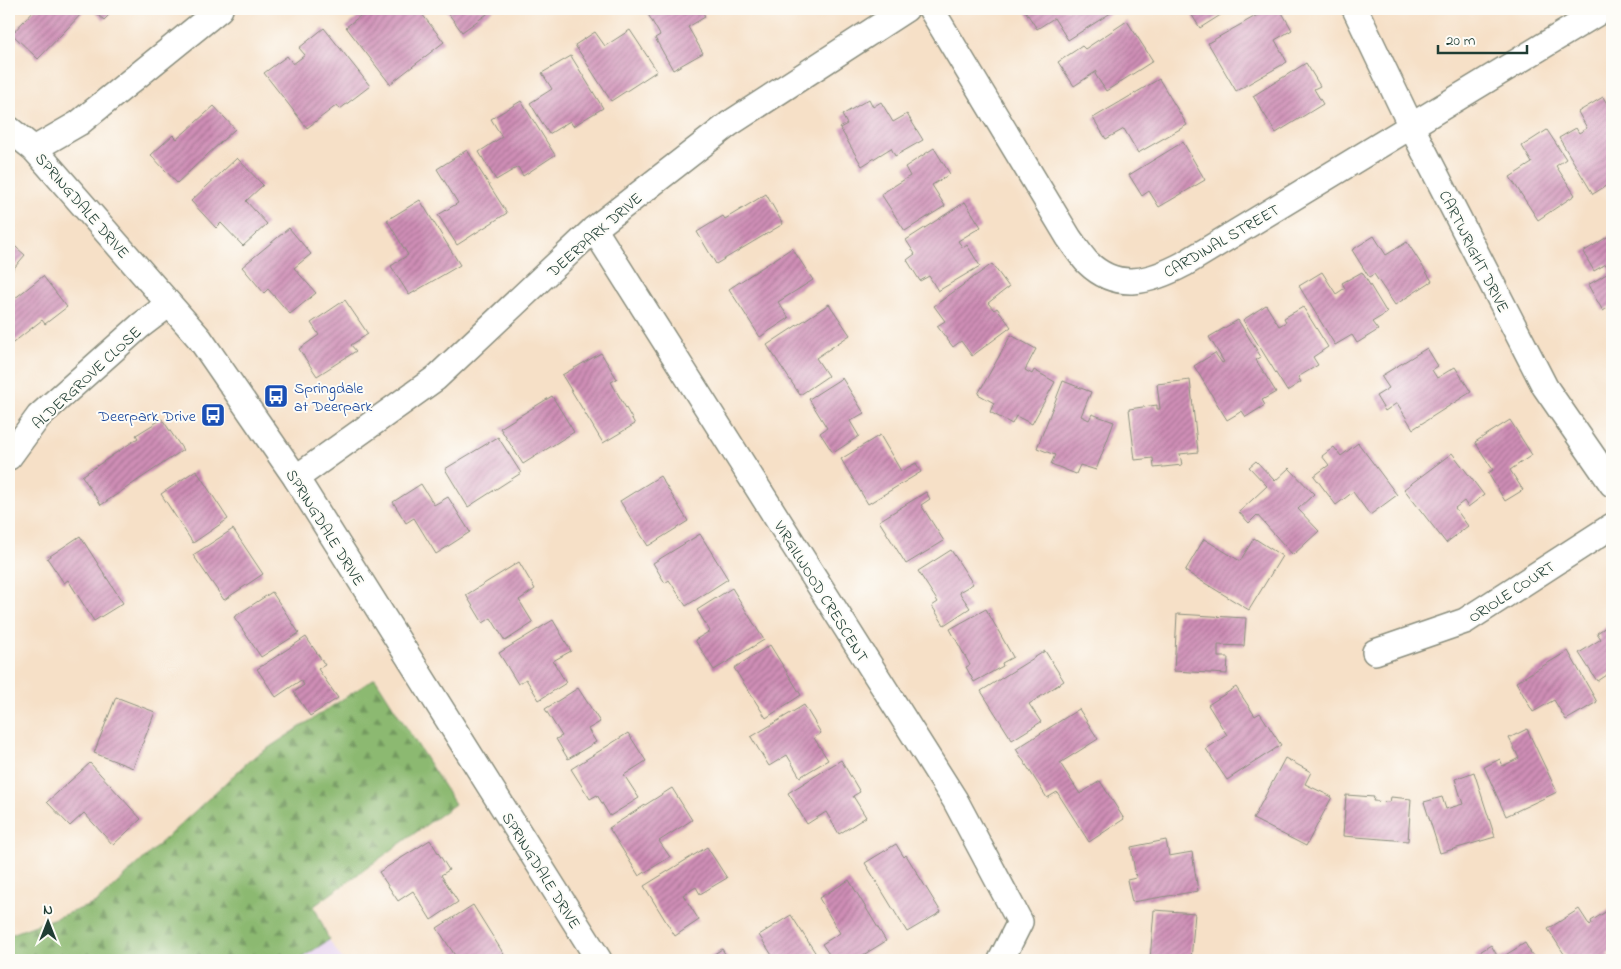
<svg xmlns="http://www.w3.org/2000/svg" width="1621" height="969" font-family="'Indie Flower',sans-serif">
<style>
.built{fill:#e6d2f0}
.forest{fill:url(#forest-firs);stroke:#567b52}
.building{fill:url(#building-hatch)}
.lines{fill:none;stroke-linecap:round;stroke-linejoin:round}
.street-casing{stroke:#8a8e7e;stroke-width:28}
.street{stroke:#fff;stroke-width:25}
.labels{text-anchor:middle;stroke-width:4;stroke-linejoin:round;paint-order:stroke}
.street-label{font-size:16px;fill:#1f3d34;stroke:#fdfcf7}
.transit-label{font-size:16px;fill:#164399;stroke:#fdfcf7;text-anchor:start}
</style>
<defs>
<pattern id="forest-firs" width="22" height="20" patternUnits="userSpaceOnUse" patternTransform="scale(1.25)"><rect width="22" height="20" fill="#8cb971"/><path d="M5 1l3.5 6h-7zM16 11l3.5 6h-7z" fill="#72985e"/></pattern>
<pattern id="building-hatch" width="6" height="6" patternUnits="userSpaceOnUse" patternTransform="scale(1.25)"><rect width="6" height="6" fill="#cf8eb6"/><path d="M-1 1l2-2M0 6l6-6M5 7l2-2" fill="none" stroke="#a77595"/></pattern>
</defs>
<rect width="100%" height="100%" fill="#fdfcf7"/>
<filter id="ink" filterUnits="userSpaceOnUse"><feTurbulence type="fractalNoise" baseFrequency=".02" numOctaves="2"/><feDisplacementMap in="SourceGraphic" scale="10" xChannelSelector="R" yChannelSelector="G"/><feConvolveMatrix kernelMatrix="1 2 1 2 8 2 1 2 1" color-interpolation-filters="sRGB"/></filter>
<filter id="wash" filterUnits="userSpaceOnUse"><feTurbulence type="fractalNoise" baseFrequency=".0096" numOctaves="4" result="noise"/><feDisplacementMap in="SourceGraphic" scale="20" xChannelSelector="R" yChannelSelector="G"/><feGaussianBlur stdDeviation="1.12" result="paint"/><feColorMatrix in="noise" values="0 0 0 0 0 0 0 0 0 0 0 0 0 0 0 0 0 1.4 0 .05"/><feComposite in="paint" operator="in"/></filter>
<g filter="url(#wash)">
<rect width="100%" height="100%" fill="#f6e0c7"/>
<polygon class="built" points="329,940 343,960 298,960"/>
<polygon class="forest" points="375,678 455,804 314,906 329,940 298,960 9,960 9,935 96,903 250,760"/>
<g id="blocks">
<g class="building">
<polygon points="35,9 86,9 38,59 12,34"/>
<polygon points="91,9 115,9 104,20"/>
<polygon points="369,9 418,9 444,42 390,84 346,27"/>
<polygon points="445,9 494,9 462,32"/>
<polygon points="645,9 702,9 705,17 688,27 703,53 673,70 655,38 660,35"/>
<polygon points="1024,9 1117,9 1068,40 1054,18 1037,29"/>
<polygon points="1188,9 1230,9 1200,28"/>
<polygon points="1268,9 1280,9 1292,30 1275,40 1287,62 1236,91 1208,43"/>
<polygon points="1127,21 1153,61 1106,91 1095,74 1097,71 1074,86 1058,62 1082,46 1085,49"/>
<polygon points="324,28 370,86 340,109 337,105 307,128 264,73 287,56 293,64 305,55 299,48"/>
<polygon points="630,30 657,71 611,101 575,45 595,32 605,46"/>
<polygon points="571,56 603,108 573,126 570,121 549,134 530,103 552,89 542,73"/>
<polygon points="1306,63 1320,86 1314,89 1323,104 1276,133 1253,96"/>
<polygon points="1159,79 1187,125 1138,153 1124,129 1106,139 1093,118"/>
<polygon points="1603,97 1612,112 1612,182 1593,194 1559,138 1576,128 1579,133 1587,128 1578,112"/>
<polygon points="869,99 873,107 881,102 893,122 907,114 923,140 895,156 891,148 862,166 840,128 847,124 842,115"/>
<polygon points="521,101 555,155 523,176 518,167 496,180 479,152 502,137 491,119"/>
<polygon points="214,106 235,129 177,183 151,155 173,135 177,139"/>
<polygon points="1547,130 1566,159 1556,166 1575,195 1538,220 1510,177 1532,163 1522,146"/>
<polygon points="1183,142 1205,180 1159,207 1149,191 1142,196 1129,175"/>
<polygon points="934,148 950,174 932,185 945,206 905,231 881,194 910,176 905,167"/>
<polygon points="467,150 507,213 457,245 438,215 458,203 437,169"/>
<polygon points="237,158 263,185 246,201 267,224 243,246 221,223 216,228 191,201"/>
<polygon points="766,194 783,224 716,264 697,232 723,216 725,219"/>
<polygon points="420,200 460,265 409,295 391,266 408,255 387,220"/>
<polygon points="965,202 981,227 958,241 963,248 967,245 980,266 938,291 929,276 920,281 907,260 915,254 906,240"/>
<polygon points="289,228 311,254 294,268 316,293 290,314 268,289 264,293 242,267"/>
<polygon points="1612,234 1612,305 1603,311 1588,285 1610,272 1606,264 1594,271 1583,252"/>
<polygon points="1374,236 1386,255 1407,242 1432,281 1395,305 1374,274 1369,277 1352,250"/>
<polygon points="9,241 25,255 9,274"/>
<polygon points="792,248 813,280 778,302 789,318 760,337 729,289"/>
<polygon points="992,264 1009,287 988,303 994,310 997,308 1011,327 972,356 961,341 953,347 937,326 945,321 934,306"/>
<polygon points="1322,272 1336,294 1345,288 1342,283 1362,272 1387,313 1372,322 1378,330 1357,343 1352,335 1335,345 1299,286"/>
<polygon points="43,276 67,307 45,324 42,320 9,346 9,303"/>
<polygon points="345,300 368,334 351,345 356,351 317,376 299,349 319,335 311,323"/>
<polygon points="829,304 850,335 816,358 828,376 800,395 767,345"/>
<polygon points="1266,305 1279,326 1286,322 1284,318 1303,307 1328,347 1313,357 1318,365 1298,377 1301,382 1287,391 1243,320"/>
<polygon points="1238,320 1261,357 1256,360 1276,392 1262,400 1265,405 1246,417 1242,411 1227,420 1194,366 1215,353 1222,363 1224,362 1209,337"/>
<polygon points="1011,335 1036,349 1025,370 1032,374 1034,370 1055,382 1032,424 1016,416 1012,424 990,412 994,403 978,394"/>
<polygon points="1427,348 1438,366 1432,370 1437,378 1455,367 1471,392 1413,429 1397,403 1385,411 1376,396 1389,388 1381,376"/>
<polygon points="601,353 617,379 611,382 635,424 603,443 562,375"/>
<polygon points="842,378 864,413 850,421 859,436 833,453 820,433 827,428 809,399"/>
<polygon points="1190,380 1198,452 1180,454 1182,465 1154,468 1153,458 1135,460 1129,409 1157,405 1157,409 1160,409 1157,384"/>
<polygon points="1063,381 1091,392 1081,416 1089,420 1092,414 1114,422 1096,470 1080,465 1076,474 1051,464 1055,455 1037,448"/>
<polygon points="552,396 574,432 523,464 500,428"/>
<polygon points="162,419 183,450 101,505 82,476 138,438 136,435"/>
<polygon points="1510,420 1532,455 1510,470 1523,490 1505,501 1488,473 1493,470 1475,442"/>
<polygon points="880,435 901,471 916,463 921,472 868,504 841,459"/>
<polygon points="498,437 521,473 468,507 445,469"/>
<polygon points="1358,443 1397,495 1370,515 1353,492 1336,505 1314,476 1329,465 1322,456 1334,447 1341,456"/>
<polygon points="1452,453 1484,495 1468,507 1464,501 1455,508 1468,526 1446,543 1404,489"/>
<polygon points="1256,461 1275,481 1289,468 1314,494 1298,509 1319,531 1293,555 1257,515 1249,523 1239,512 1267,486 1249,467"/>
<polygon points="196,470 228,519 193,543 161,494"/>
<polygon points="660,476 688,521 648,546 620,501"/>
<polygon points="421,484 434,505 448,497 470,532 436,554 414,518 406,523 393,502"/>
<polygon points="926,492 930,499 921,505 944,541 906,564 879,521"/>
<polygon points="233,529 263,574 224,600 193,555"/>
<polygon points="700,534 728,579 686,606 669,580 665,583 653,563"/>
<polygon points="80,536 123,603 94,621 68,580 64,583 47,558"/>
<polygon points="1254,538 1282,556 1249,610 1185,571 1204,539 1240,561"/>
<polygon points="951,550 973,584 959,592 970,608 944,625 932,606 938,602 918,571"/>
<polygon points="519,562 535,589 519,600 533,623 505,641 491,618 483,623 466,595"/>
<polygon points="732,588 764,640 714,670 695,640 710,631 697,610"/>
<polygon points="272,592 299,633 261,657 234,617"/>
<polygon points="986,609 1013,657 1002,663 1003,666 974,682 966,667 970,665 950,629"/>
<polygon points="1177,614 1246,618 1244,646 1218,645 1218,657 1228,657 1227,674 1174,671"/>
<polygon points="553,620 571,651 553,661 566,683 539,700 526,679 518,684 499,653"/>
<polygon points="1612,623 1612,671 1597,681 1579,653 1601,639 1597,633"/>
<polygon points="306,637 325,665 318,669 338,698 310,716 294,692 304,685 301,680 276,697 257,669"/>
<polygon points="770,645 801,695 766,718 734,668"/>
<polygon points="1045,651 1064,681 1029,704 1041,722 1012,740 981,691"/>
<polygon points="1568,651 1597,702 1566,720 1554,700 1533,712 1516,682"/>
<polygon points="1236,687 1255,716 1260,713 1281,745 1227,780 1206,749 1227,735 1208,705"/>
<polygon points="578,688 600,722 588,729 596,742 568,759 556,739 562,736 545,709"/>
<polygon points="116,697 155,712 133,768 94,753"/>
<polygon points="804,705 821,733 814,738 828,760 800,777 787,755 769,766 751,737"/>
<polygon points="1079,709 1098,739 1060,763 1080,794 1100,781 1124,819 1089,842 1057,792 1047,798 1016,749"/>
<polygon points="1527,729 1557,792 1506,816 1484,767 1500,759 1503,766 1519,758 1509,738"/>
<polygon points="628,733 646,761 624,775 639,798 610,816 597,795 590,799 571,769"/>
<polygon points="1285,758 1311,772 1305,784 1332,797 1306,846 1253,819"/>
<polygon points="841,760 860,792 853,796 866,817 839,834 826,812 807,824 788,793"/>
<polygon points="90,763 141,819 113,845 84,813 70,826 47,802"/>
<polygon points="1474,772 1495,837 1440,853 1424,802 1442,797 1446,809 1463,804 1455,779"/>
<polygon points="672,788 692,820 659,841 670,857 639,876 609,828"/>
<polygon points="1346,795 1374,797 1373,801 1390,802 1391,797 1411,799 1408,841 1343,836"/>
<polygon points="430,840 449,870 441,875 458,902 431,920 413,891 398,901 379,872"/>
<polygon points="1166,840 1169,856 1192,852 1198,891 1132,902 1127,880 1136,878 1131,847"/>
<polygon points="896,844 904,857 906,855 941,912 907,932 865,863"/>
<polygon points="707,847 727,878 700,894 696,887 683,895 699,920 675,936 644,886"/>
<polygon points="849,880 886,941 855,960 833,960 822,944 840,933 819,898"/>
<polygon points="473,905 505,956 498,960 458,960 437,928"/>
<polygon points="1612,908 1612,951 1607,954 1611,960 1568,960 1548,929 1579,909 1590,926 1592,924 1591,921"/>
<polygon points="1154,910 1195,913 1191,960 1150,960"/>
<polygon points="791,915 820,960 775,960 759,935"/>
<polygon points="1525,943 1535,960 1478,960 1475,955 1491,945 1499,959"/>
<polygon points="722,949 729,960 705,960"/>
</g>
</g>
</g>
<g filter="url(#ink)">
<use href="#blocks" fill-opacity="0" stroke="#8a8e7e" stroke-width="1"/>
<g class="lines">
<defs>
<g id="street">
<path d="M931,9L1069,238C1075,246 1081,256 1088,263C1118,292 1152,281 1184,264L1604,9"/>
<polyline points="1355,9 1411,126 1545,387 1612,484"/>
<polyline points="9,129 34,149 200,339 296,478 599,960"/>
<polyline points="34,149 79,123 220,9"/>
<polyline points="594,229 955,800 1020,922 1001,960"/>
<polyline points="9,457 39,416 140,326 169,304"/>
<polyline points="296,478 436,378 594,229 729,124 906,9"/>
<polyline points="1375,652 1465,621 1612,526"/>
</g>
</defs>
<use href="#street" class="street-casing"/>
<use href="#street" class="street"/>
</g>
</g>
<defs>
<symbol id="bus-square" viewBox="-11 -11 22 22"><rect x="-9" y="-9" width="18" height="18" rx="4" fill="#1a4fb4" stroke="#fdfcf7"/><path d="M-5-6H5V4H4V6H2V4H-2V6H-4V4H-5ZM-3.5-4V0h7V-4ZM-3.5 1.2v1.5H-2V1.2ZM2 1.2v1.5H3.5V1.2Z" fill="#fff"/></symbol>
</defs>
<g fill-rule="evenodd">
<use href="#bus-square" x="262" y="382" width="28" height="28"/>
<use href="#bus-square" x="199" y="401" width="28" height="28"/>
</g>
<g class="labels">
<g class="street-label">
<text transform="translate(83 205) rotate(49)" y="6">SPRINGDALE DRIVE</text>
<text transform="translate(594 234) rotate(-41)" y="6">DEERPARK DRIVE</text>
<text transform="translate(1221 240) rotate(-30)" y="6">CARDINAL STREET</text>
<text transform="translate(1475 251) rotate(63)" y="6">CARTWRIGHT DRIVE</text>
<text transform="translate(86 377) rotate(-43)" y="6">ALDERGROVE CLOSE</text>
<text transform="translate(326 527) rotate(58)" y="6">SPRINGDALE DRIVE</text>
<text transform="translate(822 591) rotate(58)" y="6">VIRGILWOOD CRESCENT</text>
<text transform="translate(1511 591) rotate(-33)" y="6">ORIOLE COURT</text>
<text transform="translate(542 870) rotate(58)" y="6">SPRINGDALE DRIVE</text>
</g>
<g class="transit-label">
<text x="294" y="393">Springdale<tspan x="294" dy="18">at Deerpark</tspan></text>
<text x="196" y="421" text-anchor="end">Deerpark Drive</text>
</g>
</g>
<rect width="1621" height="969" fill="none" stroke="#fdfcf7" stroke-width="30"/>
<g transform="translate(48 922)" stroke="#fdfcf7" stroke-width="4" paint-order="stroke">
<path d="M0-4L9 19L0 12L-9 19Z" fill="#1f3d34"/>
<text y="-8" font-size="14" font-weight="bold" text-anchor="middle" fill="#1f3d34">N</text>
</g>
<path d="M1438 45v8h89v-8" fill="none" stroke="#1f3d34" stroke-width="2.5"/>
<text x="1446" y="45" font-size="15" fill="#1f3d34" stroke="#fdfcf7" stroke-width="4" paint-order="stroke">20 m</text>
</svg>
